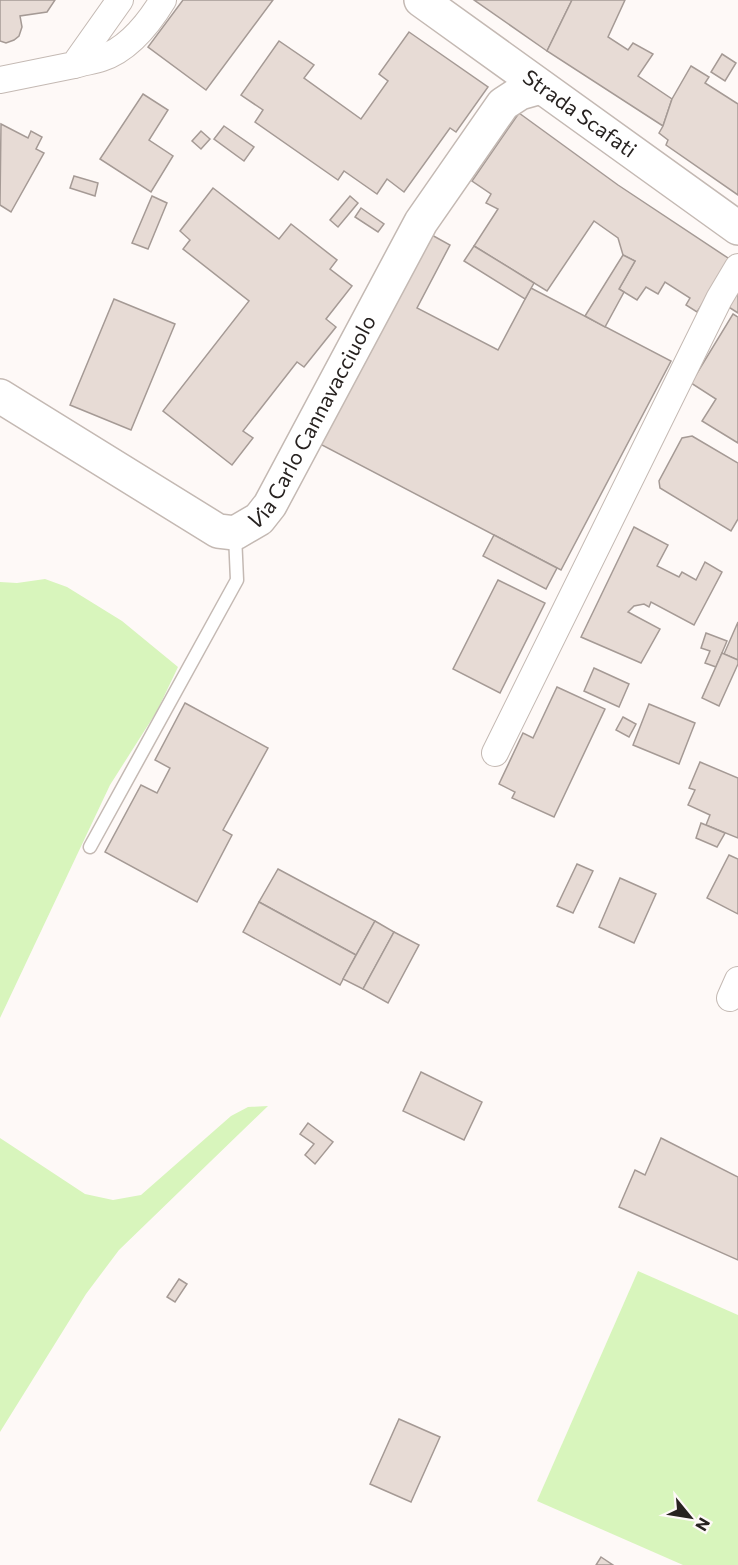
<svg xmlns="http://www.w3.org/2000/svg" width="738" height="1565" font-family="Commissioner,sans-serif">
<style>
.green{fill:#d8f5bc}
.building{fill:#e7dbd5;stroke:#a59a95;stroke-width:1.5}
.lines{fill:none;stroke-linecap:round;stroke-linejoin:round}
.lane-casing{stroke:#c4b9b3;stroke-width:15}
.street-casing{stroke:#c4b9b3;stroke-width:28}
.secondary-casing{stroke:#c4b9b3;stroke-width:36}
.lane{stroke:#fff;stroke-width:12}
.street{stroke:#fff;stroke-width:26}
.secondary{stroke:#fff;stroke-width:33}
.labels{text-anchor:middle;stroke-width:4.5;stroke-linejoin:round;paint-order:stroke}
.street-label{font-size:21px;fill:#272220;stroke:#fef9f7}
</style>
<rect width="100%" height="100%" fill="#fef9f7"/>
<g class="green">
<polygon points="45,579 67,587 122,621 178,667 157,711 110,785 0,1018 0,582 17,583"/>
<polygon points="268,1106 119,1250 86,1294 0,1432 0,1138 85,1194 113,1200 141,1195 231,1116 248,1107"/>
<polygon points="638,1271 738,1315 738,1565 683,1565 537,1501"/>
</g>
<g class="building">
<polygon points="0,0 55,0 47,12 20,16 22,27 19,36 14,40 6,43 0,41"/>
<polygon points="183,0 273,0 206,90 148,47"/>
<polygon points="474,0 572,0 547,51"/>
<polygon points="572,0 625,0 608,37 628,50 633,43 653,54 638,76 672,99 663,126 547,51"/>
<polygon points="409,32 488,87 456,132 450,128 404,192 387,179 377,194 344,171 338,180 255,122 263,110 241,95 279,41 314,65 304,78 361,119 388,81 379,74"/>
<polygon points="722,54 736,63 725,81 711,72"/>
<polygon points="691,66 709,77 705,83 738,104 738,195 666,145 668,140 659,133 663,126 672,99"/>
<polygon points="143,94 168,110 149,140 173,156 151,192 100,159"/>
<polygon points="519,113 618,185 731,260 697,312 686,305 690,298 665,282 658,294 646,287 637,300 619,289 635,261 623,255 618,238 594,221 547,291 474,246 498,209 486,203 491,194 472,181"/>
<polygon points="1,124 28,138 31,131 42,137 36,149 44,153 11,212 0,205"/>
<polygon points="224,126 254,147 244,161 214,139"/>
<polygon points="201,131 210,139 201,149 192,141"/>
<polygon points="74,176 98,183 95,196 70,188"/>
<polygon points="213,188 279,239 291,224 337,260 330,269 352,286 326,319 336,327 304,367 297,362 243,431 253,438 232,465 163,411 249,301 183,249 190,240 180,231"/>
<polygon points="152,196 167,203 148,249 132,243"/>
<polygon points="350,196 358,203 338,227 330,220"/>
<polygon points="361,208 384,224 378,232 355,217"/>
<polygon points="430,234 450,245 417,308 498,350 531,288 671,361 561,570 320,444"/>
<polygon points="474,246 534,283 525,299 464,261"/>
<polygon points="623,255 635,261 619,289 624,292 605,327 585,316"/>
<polygon points="738,282 738,313 724,304"/>
<polygon points="114,299 175,324 131,430 70,405"/>
<polygon points="733,314 738,317 738,443 702,421 716,399 691,383"/>
<polygon points="692,436 738,463 738,519 731,531 660,488 659,481 682,438"/>
<polygon points="634,527 668,545 657,566 679,577 682,572 696,580 705,562 722,572 694,625 651,602 649,607 644,604 634,606 628,612 660,629 641,663 581,637"/>
<polygon points="494,535 557,568 546,589 483,556"/>
<polygon points="498,580 545,603 500,693 453,669"/>
<polygon points="738,622 738,660 724,654"/>
<polygon points="706,633 727,641 716,667 705,663 710,651 701,648"/>
<polygon points="722,653 738,660 738,664 719,706 702,698"/>
<polygon points="594,668 629,684 619,707 584,691"/>
<polygon points="557,687 605,709 554,817 512,798 515,792 499,784 523,733 533,738"/>
<polygon points="185,703 268,748 223,830 232,835 197,902 105,852 141,785 157,793 170,768 155,760"/>
<polygon points="649,704 695,723 679,764 633,745"/>
<polygon points="623,717 636,724 629,737 616,730"/>
<polygon points="700,762 738,778 738,838 706,825 710,815 688,805 695,790 689,788"/>
<polygon points="701,823 725,833 717,847 696,838"/>
<polygon points="729,855 738,859 738,914 707,898"/>
<polygon points="577,864 593,871 573,913 557,906"/>
<polygon points="278,869 375,921 356,955 259,902"/>
<polygon points="620,878 656,894 634,943 599,927"/>
<polygon points="259,902 356,955 340,985 243,932"/>
<polygon points="375,921 394,932 363,989 343,979"/>
<polygon points="394,932 419,945 388,1003 363,989"/>
<polygon points="421,1072 482,1102 464,1140 403,1111"/>
<polygon points="308,1123 333,1142 315,1164 305,1155 314,1144 300,1134"/>
<polygon points="661,1138 738,1177 738,1260 619,1207 635,1170 645,1175"/>
<polygon points="179,1279 187,1284 175,1302 167,1297"/>
<polygon points="399,1419 440,1437 411,1502 370,1484"/>
<polygon points="601,1557 613,1565 596,1565"/>
</g>
<g class="lines">
<defs>
<polyline id="lane" points="90,847 237,580 235,535"/>
<g id="street">
<path d="M74,65C84,62 93,61 102,58C129,49 149,23 163,0"/>
<polyline points="0,80 74,65 120,0"/>
<polyline points="495,753 719,299 738,267"/>
<polyline points="730,998 738,980"/>
</g>
<g id="secondary">
<path id="s1" d="M421,0L738,228"/>
<path id="s2" d="M0,396L218,531L235,533L259,519L270,505L421,222L503,104L520,93L541,87"/>
</g>
</defs>
<use href="#lane" class="lane-casing"/>
<use href="#street" class="street-casing"/>
<use href="#secondary" class="secondary-casing"/>
<use href="#lane" class="lane"/>
<use href="#street" class="street"/>
<use href="#secondary" class="secondary"/>
</g>
<g class="labels">
<g class="street-label">
<text dy="7" stroke="none"><textPath href="#s1" startOffset="195">Strada Scafati</textPath></text>
<text dy="7" stroke="none"><textPath href="#s2" startOffset="412">Via Carlo Cannavacciuolo</textPath></text>
</g>
</g>
<g transform="translate(690 1517) rotate(120)" stroke="#fef9f7" stroke-width="4.5" paint-order="stroke">
<path d="M0-4.5L10 22L0 15L-10 22Z" fill="#272220"/>
<text y="-9" font-size="16" font-weight="bold" text-anchor="middle" fill="#272220">N</text>
</g>
</svg>
